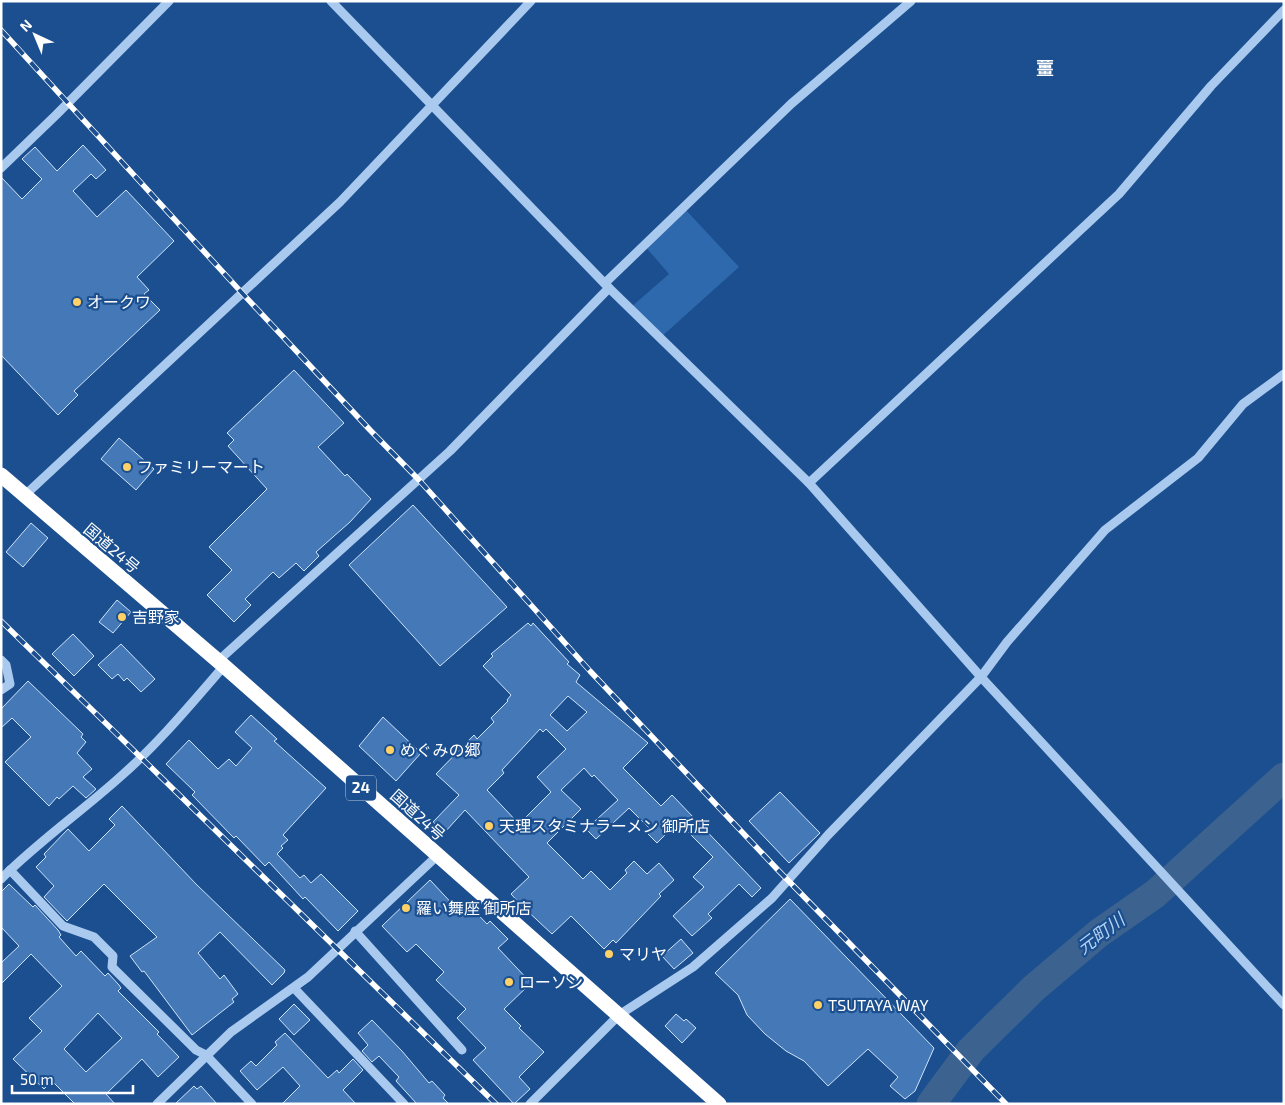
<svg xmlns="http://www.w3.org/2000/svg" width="1285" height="1105" font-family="'Exo 2','Noto Sans JP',sans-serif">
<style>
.green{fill:#2e69ad}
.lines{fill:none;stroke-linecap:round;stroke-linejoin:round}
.river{stroke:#3c6290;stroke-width:29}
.building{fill:#4478b7;stroke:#cfe3fa;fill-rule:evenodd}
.minor{stroke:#a9c9ee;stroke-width:9}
.highway{stroke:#fff;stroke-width:15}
.rail-casing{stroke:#fff;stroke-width:5.5}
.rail{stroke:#1b4f8f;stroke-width:4;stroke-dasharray:11;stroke-linecap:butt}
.poi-dot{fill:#ffd166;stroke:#1b4f8f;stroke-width:2}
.labels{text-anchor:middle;stroke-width:4.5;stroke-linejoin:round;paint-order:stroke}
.shield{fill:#1b4f8f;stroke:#bbcadd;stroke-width:1}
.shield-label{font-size:15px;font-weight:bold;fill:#fff}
.poi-label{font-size:16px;fill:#fff;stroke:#1b4f8f;text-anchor:start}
.street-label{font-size:16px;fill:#fff;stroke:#1b4f8f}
.neighbourhood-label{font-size:18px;font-weight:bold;fill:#fff;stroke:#1b4f8f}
.water-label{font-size:18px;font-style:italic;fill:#b5d3f5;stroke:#1b4f8f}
</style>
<rect width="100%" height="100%" fill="#1b4f8f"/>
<polygon class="green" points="684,208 739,267 660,338 630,308 669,274 644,245"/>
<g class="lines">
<polyline class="river" points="931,1104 971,1050 1034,988 1099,933 1155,894 1284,777"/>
</g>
<g class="building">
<polygon points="83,145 106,170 96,179 91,174 73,191 97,217 126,190 174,241 137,277 149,290 144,294 160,310 74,391 78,395 58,415 1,355 1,177 22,199 42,179 22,159 35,147 57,171"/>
<polygon points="294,370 344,423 318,447 345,476 347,474 371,499 350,522 316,552 319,556 304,571 296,563 279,578 273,572 245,599 251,605 234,622 207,595 232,570 209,547 267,489 228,446 234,440 227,433"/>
<polygon points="119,438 154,469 136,490 101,459"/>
<polygon points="413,505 507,607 440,666 349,565"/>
<polygon points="31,523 48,538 23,567 6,552"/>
<polygon points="117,600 131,612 113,633 99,622"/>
<path d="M528,623L531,626L533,623L569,662L567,664L580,675L576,682L648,743L623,768L661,806L672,795L761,888L752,897L739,884L708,914L712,918L692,936L673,916L704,887L693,877L713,857L678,822L657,843L646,832L650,829L629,808L596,839L586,829L618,800L594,775L592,777L584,768L561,790L581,809L547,843L583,879L591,871L610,890L627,873L625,870L634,861L647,874L659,863L674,880L659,894L661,896L616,943L613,940L604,949L571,916L552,934L522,906L511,894L529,877L465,810L445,832L433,822L459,795L436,774L474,735L477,739L494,722L491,718L508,701L507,700L511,695L483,666L493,656L491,654ZM568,696L587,712L567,731L550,715ZM540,729L543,732L546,729L566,749L537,777L551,792L519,824L487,790L504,773L502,770Z"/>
<polygon points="73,634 94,656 74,676 52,654"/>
<polygon points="121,644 155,679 141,692 127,678 124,681 118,674 112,679 98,665"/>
<polygon points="28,681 83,734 81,737 86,742 77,753 92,769 83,777 96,789 86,798 73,786 59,799 57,797 49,806 5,762 31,737 12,718 1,728 1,709"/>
<polygon points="251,715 277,739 274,741 326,788 283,835 288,840 281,846 283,848 277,854 300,878 304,875 311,883 321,874 358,911 338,931 305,897 303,899 269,862 265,866 236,836 234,838 192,795 195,792 166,764 189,740 218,769 229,759 236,766 252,748 235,732"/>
<polygon points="383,717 421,753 396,781 359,746"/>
<polygon points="780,792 820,833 789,863 749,821"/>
<polygon points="122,806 196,884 285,970 284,973 272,985 220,932 198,953 220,979 224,975 238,994 232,999 234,1002 192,1035 144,971 142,972 130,956 157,937 104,884 67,921 44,897 54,886 36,867 46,857 44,854 68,829 89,851 115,825 109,819"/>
<polygon points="430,880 458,910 466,902 487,924 490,921 508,939 498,948 531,983 504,1009 521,1026 519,1028 544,1052 519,1077 530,1089 514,1104 473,1060 486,1048 457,1018 466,1009 436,980 444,972 416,944 407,952 382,926"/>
<path d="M9,884L33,907L35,905L58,930L61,935L59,937L76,956L81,951L105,976L108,973L119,985L121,988L118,991L159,1032L157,1034L179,1057L158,1077L142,1059L106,1094L115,1104H75L52,1081L44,1089L13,1059L42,1031L29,1018L62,986L31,954L1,984V963L19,946L1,927V892ZM98,1013L122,1038L86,1072L64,1049Z"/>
<polygon points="790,899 934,1048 915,1091 905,1099 890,1086 898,1077 868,1049 828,1086 804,1061 786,1051 765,1034 747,1015 738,995 715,973"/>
<polygon points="681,939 693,953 674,969 662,956"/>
<polygon points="294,1004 310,1020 294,1035 279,1019"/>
<polygon points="676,1014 684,1021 686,1019 696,1028 682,1043 665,1026"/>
<polygon points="372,1020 402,1051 429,1083 432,1081 445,1095 443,1098 449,1104 417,1104 396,1081 399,1077 379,1056 372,1062 362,1051 368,1045 358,1033"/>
<polygon points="285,1033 328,1078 337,1070 339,1073 353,1059 363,1070 343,1090 356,1104 282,1104 300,1086 283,1067 257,1090 240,1071 251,1061 256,1066 277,1045 275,1042"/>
<polygon points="194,1086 197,1089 201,1086 217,1104 175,1104"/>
</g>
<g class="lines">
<g class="minor">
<polyline points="331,1 609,288 809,483 981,677 1284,1005"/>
<polyline points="1,168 56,115 169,1"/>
<polyline points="605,283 791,104 911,1"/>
<polyline points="809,483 1119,194 1211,86 1284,10"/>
<polyline points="24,496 340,202 531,1"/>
<polyline points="1,660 6,665 10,684 1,690"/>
<polyline points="218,661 450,451 609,288"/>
<polyline points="10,870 63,926 94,937 113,956 112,967 196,1050 206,1055 252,1104"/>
<path d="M1,879C38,842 81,812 120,777C158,744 191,704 224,666"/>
<polyline points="355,931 462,1050"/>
<polyline points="294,988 404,1104"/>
<polyline points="157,1104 231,1032 308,977 437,856"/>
<polyline points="530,1104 619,1015 693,967 772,898 828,835 981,677 1007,642 1105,530 1198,458 1243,404 1284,374"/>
</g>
<polyline class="highway" points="1,475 224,666 719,1104"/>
<defs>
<g id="rail">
<polyline points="1,30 243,294 370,430 419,480 590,671 777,869 1006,1104"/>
<polyline points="1,621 496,1104"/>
</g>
</defs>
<use href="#rail" class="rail-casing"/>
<use href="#rail" class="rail"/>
</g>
<g class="poi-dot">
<circle cx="77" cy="302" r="5"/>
<circle cx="127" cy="467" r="5"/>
<circle cx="122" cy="617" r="5"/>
<circle cx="390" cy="750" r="5"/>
<circle cx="489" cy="826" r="5"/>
<circle cx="406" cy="908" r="5"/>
<circle cx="609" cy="954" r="5"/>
<circle cx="509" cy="982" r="5"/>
<circle cx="818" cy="1005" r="5"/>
</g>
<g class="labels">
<rect class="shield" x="346" y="775.5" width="30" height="25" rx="4"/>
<g class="shield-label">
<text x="361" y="793">24</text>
</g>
<g class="poi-label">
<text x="87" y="308">オークワ</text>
<text x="137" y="473">ファミリーマート</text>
<text x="132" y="623">吉野家</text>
<text x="400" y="756">めぐみの郷</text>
<text x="499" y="832">天理スタミナラーメン 御所店</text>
<text x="416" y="914">羅い舞座 御所店</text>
<text x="619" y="960">マリヤ</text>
<text x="519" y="988">ローソン</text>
<text x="828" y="1011">TSUTAYA WAY</text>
</g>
<g class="street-label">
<text transform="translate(112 548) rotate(40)" y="6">国道24号</text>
<text transform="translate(418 815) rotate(42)" y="6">国道24号</text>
</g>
<g class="neighbourhood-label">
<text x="1045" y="75">薑</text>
</g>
<g class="water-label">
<text transform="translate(1101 934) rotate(-37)" y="6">元町川</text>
</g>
</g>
<rect width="1285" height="1105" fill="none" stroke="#ffffff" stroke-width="5"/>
<g transform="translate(35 35) rotate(316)" stroke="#1b4f8f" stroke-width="4" paint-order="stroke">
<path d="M0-4L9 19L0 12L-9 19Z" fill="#ffffff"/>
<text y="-8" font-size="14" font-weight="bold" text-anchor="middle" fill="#ffffff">N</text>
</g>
<path d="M12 1085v8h121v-8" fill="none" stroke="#ffffff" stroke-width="2.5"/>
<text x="20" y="1085" font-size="15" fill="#ffffff" stroke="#1b4f8f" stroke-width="4" paint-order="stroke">50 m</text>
</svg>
